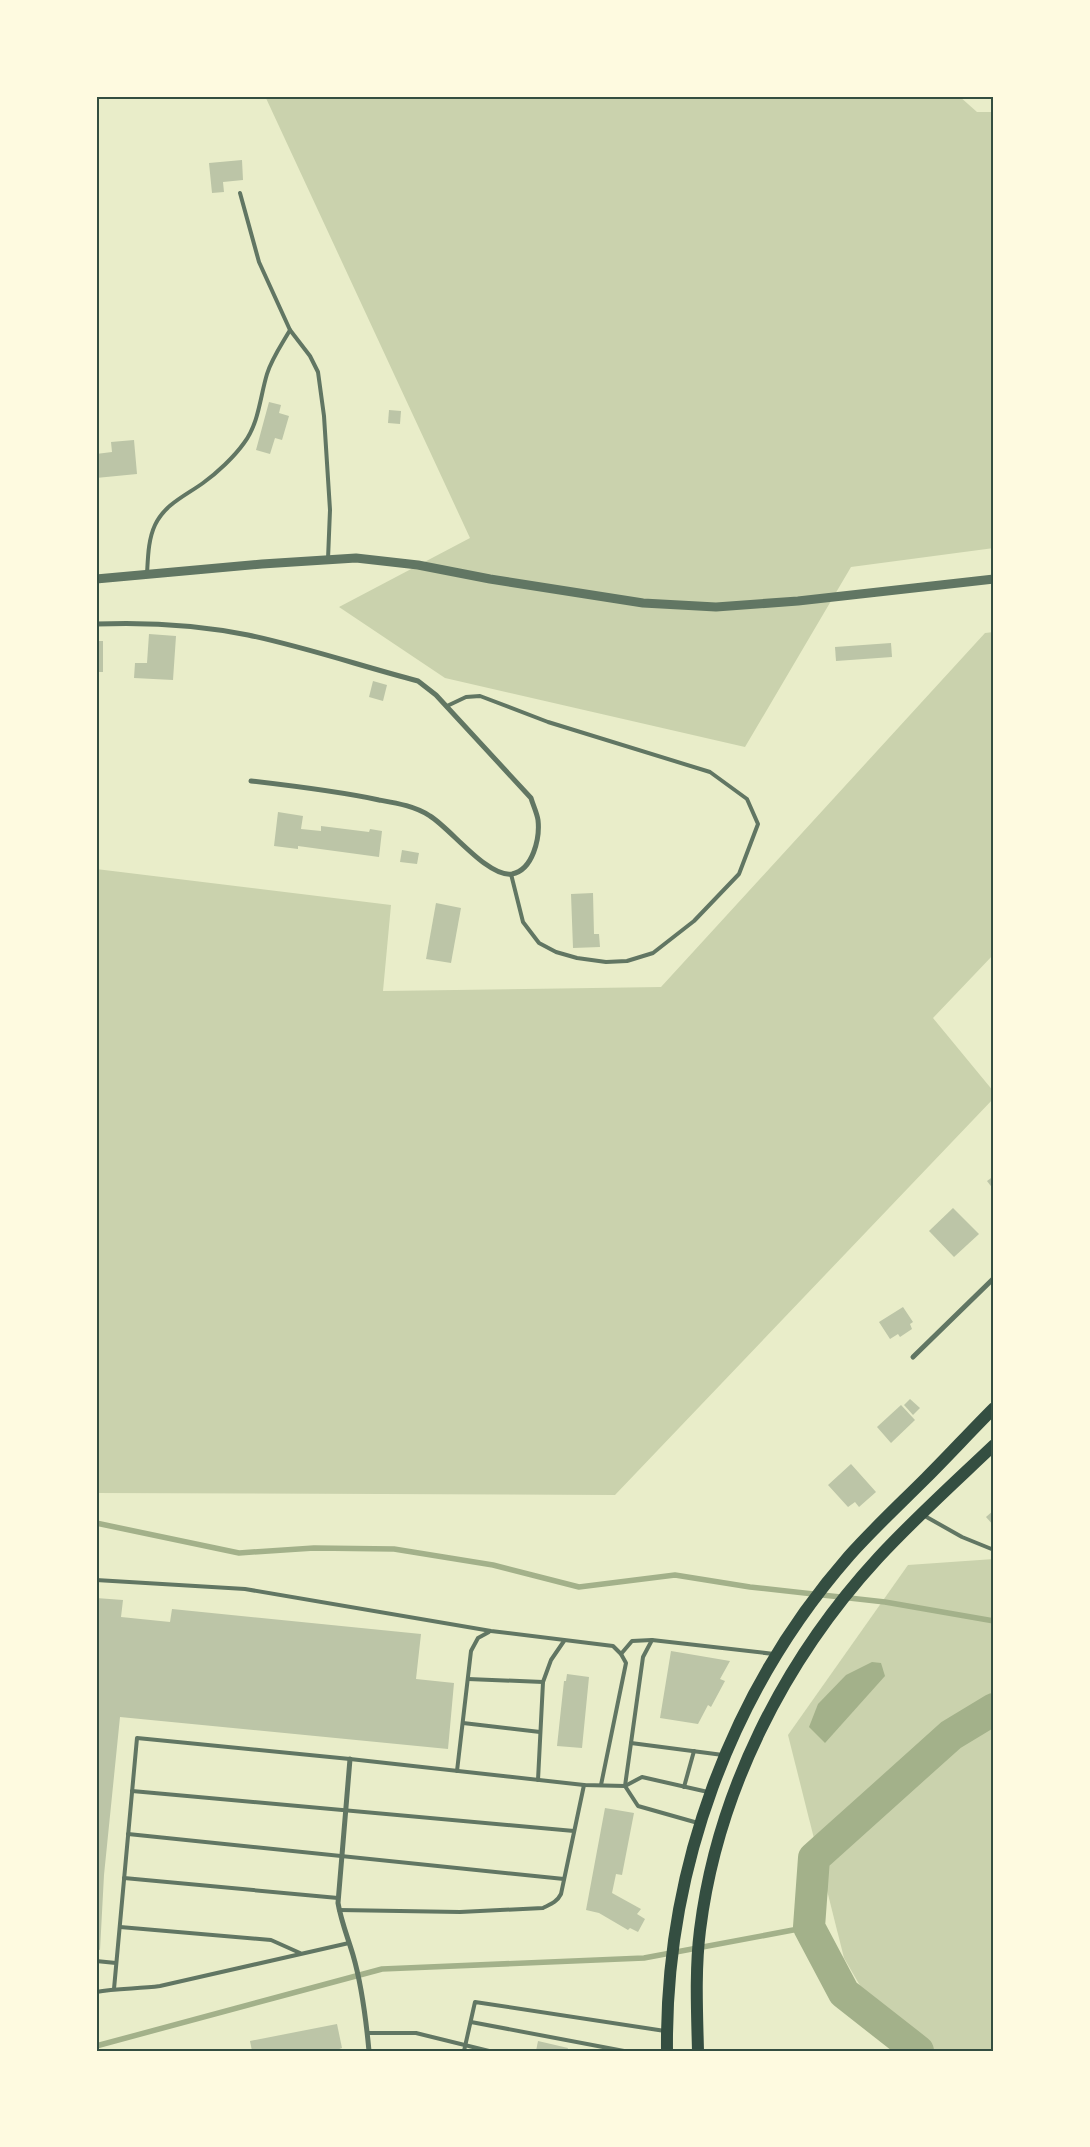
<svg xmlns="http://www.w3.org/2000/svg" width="1090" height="2147" font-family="Manrope,sans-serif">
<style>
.green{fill:#cad2ad}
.water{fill:#a3b18a}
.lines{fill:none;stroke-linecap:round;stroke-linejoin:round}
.stream{stroke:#a3b18a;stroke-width:5.5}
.river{stroke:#a3b18a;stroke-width:32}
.building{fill:#bcc5a7}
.service{stroke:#617663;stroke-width:4}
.minor{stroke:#617663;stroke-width:5}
.tertiary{stroke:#617663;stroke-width:9}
.trunk{stroke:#344e41;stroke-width:12}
.neatline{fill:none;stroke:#344e41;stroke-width:2}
</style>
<rect width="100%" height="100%" fill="#e9edc9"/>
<g class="green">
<polygon points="265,96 959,96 977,112 994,112 994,548 851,567 745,747 445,678 339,607 470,538"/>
<polygon points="994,632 994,954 933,1018 994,1092 994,1098 615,1495 96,1493 96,869 391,905 383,991 661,987 985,633"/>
<polygon points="994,1559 994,2051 898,2051 844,1958 788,1735 908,1565"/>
</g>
<polygon class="water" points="872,1662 881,1663 885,1676 825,1743 809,1727 818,1704 846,1675"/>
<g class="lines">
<g class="stream">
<polyline points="96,1523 239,1553 314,1548 394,1549 493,1565 579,1587 675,1575 750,1587 885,1602 994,1621"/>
<polyline points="96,2046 382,1969 644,1958 809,1927"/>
</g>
<polyline class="river" points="918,2051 844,1993 809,1927 814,1858 951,1735 994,1709"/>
</g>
<g class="building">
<polygon points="242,160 243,180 223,182 224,192 212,193 209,163"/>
<polygon points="269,402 281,405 279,413 289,416 282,440 275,438 270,454 256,450"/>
<polygon points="389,410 401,411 400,424 388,423"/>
<polygon points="134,440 137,474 96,478 96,454 112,452 111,442"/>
<polygon points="149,634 176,636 173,680 134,678 135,663 147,663"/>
<rect x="96" y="641" width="7" height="31"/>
<polygon points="891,643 892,657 836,661 835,647"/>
<polygon points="373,681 387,685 383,701 369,697"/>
<polygon points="278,812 303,816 301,829 321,831 321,826 369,832 370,829 382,831 379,857 298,846 298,849 274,846"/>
<polygon points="402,850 419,853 417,864 400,862"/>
<polygon points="593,893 594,934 599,934 600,947 573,948 571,894"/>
<polygon points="436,903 461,908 451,963 426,959"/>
<polygon points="994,1176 994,1190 987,1181"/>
<polygon points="953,1208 979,1234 954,1257 929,1231"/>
<polygon points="903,1307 913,1322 910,1324 912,1329 900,1337 898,1334 890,1339 879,1322"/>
<polygon points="910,1399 920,1408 913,1415 904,1405"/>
<polygon points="901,1405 915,1420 891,1443 877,1427"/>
<polygon points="851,1464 876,1492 859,1507 855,1502 848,1507 828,1485"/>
<polygon points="994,1510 994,1526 986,1517"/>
<polygon points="96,1598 123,1600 121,1617 170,1622 172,1609 421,1634 416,1679 454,1683 448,1749 120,1717 104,1875 100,1950 96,1949"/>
<polygon points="671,1651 730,1661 720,1679 725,1681 711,1707 708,1705 698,1724 660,1718"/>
<polygon points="567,1674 589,1677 582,1748 557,1746 564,1681 566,1681"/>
<polygon points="605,1808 634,1813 622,1875 616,1874 612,1893 641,1909 637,1914 645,1919 638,1932 630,1928 628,1930 599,1913 586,1910"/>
<polygon points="337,2024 342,2048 334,2051 252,2051 250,2041"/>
<polygon points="538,2041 568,2048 567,2051 536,2051"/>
</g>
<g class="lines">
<g class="service">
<polyline points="240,193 259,262 290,330 310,356 318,372 324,416 330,510 328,559"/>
<path d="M147,574C148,558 148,540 155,525C165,504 185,496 203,483C217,473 234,457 244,443C259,423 260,397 267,374C272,358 282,344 290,330"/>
<polyline points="447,706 466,697 480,696 548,722 710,772 747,799 758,824 739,874 694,921 653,953 627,961 606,962 577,958 556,952 539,943 523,922 511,874"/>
<polyline points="923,1515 962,1537 994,1550"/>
<polyline points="96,1580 245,1589 491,1631 613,1646 621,1654 626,1663 601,1785"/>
<polyline points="621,1654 632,1641 652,1640"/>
<polyline points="468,1679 543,1682"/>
<polyline points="463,1723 540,1732"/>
<polyline points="631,1743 723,1755"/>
<polyline points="457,1771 471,1651 478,1638 489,1632"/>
<polyline points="538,1780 543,1682 551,1660 564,1641"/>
<polyline points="684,1787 694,1751"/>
<polyline points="132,1791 574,1831"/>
<polyline points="698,1823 638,1806 625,1786 643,1657 652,1640 774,1654"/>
<polyline points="128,1834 564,1879"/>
<polyline points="124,1878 338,1898"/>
<path d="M339,1910L460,1912L543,1908C551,1904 557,1902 561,1894L584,1785"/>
<polyline points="120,1927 271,1940 300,1953"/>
<polyline points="96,1961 116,1963"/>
<polyline points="114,1989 137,1738 350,1759 584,1785 625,1786 642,1777 708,1792"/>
<path d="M96,1992C117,1988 138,1989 160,1986L349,1943"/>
<polyline points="471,2022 624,2051"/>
<polyline points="368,2033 416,2033 489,2051"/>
<polyline points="464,2051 475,2002 665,2031"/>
</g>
<g class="minor">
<path d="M96,624C146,622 199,625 248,635C305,647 361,666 418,681L436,695L531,798C533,805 537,813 538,820C540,838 533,870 512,874C488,878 450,828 430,816C415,806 396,803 379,800C337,791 294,786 251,781"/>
<polyline points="913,1357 994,1278"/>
<path d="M350,1759L338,1903C341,1921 348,1938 353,1955C362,1986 366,2019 369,2051"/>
</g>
<polyline class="tertiary" points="96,579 262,564 356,558 418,565 490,579 643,603 716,607 798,601 994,579"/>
<g class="trunk">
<path d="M667,2051C665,1871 730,1692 849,1556C873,1529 900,1504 926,1478C949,1455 971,1431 994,1408"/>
<path d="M698,2051C697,2011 695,1970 700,1930C717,1793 784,1660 878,1558C914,1519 955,1482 994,1445"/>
</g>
</g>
<rect width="1090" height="2147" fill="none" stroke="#fefae0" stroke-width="195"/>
<rect x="98" y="98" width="894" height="1952" class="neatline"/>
</svg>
